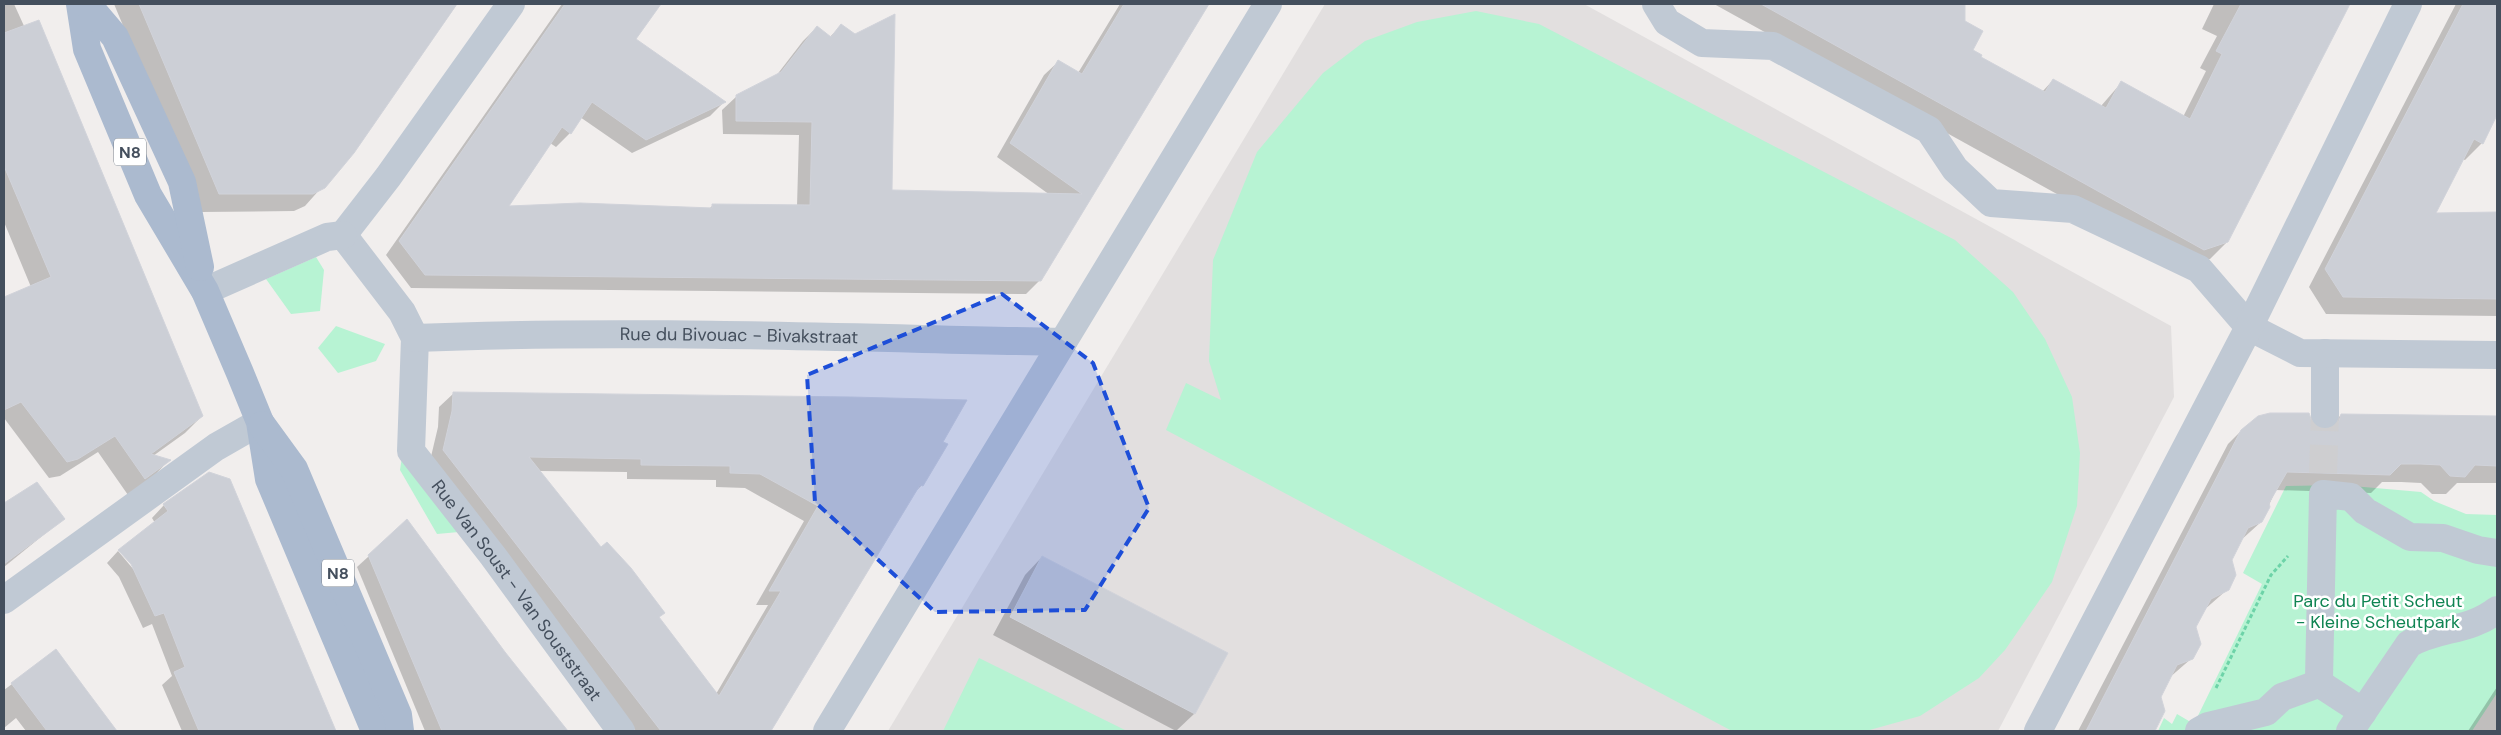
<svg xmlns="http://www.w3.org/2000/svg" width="2501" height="735" font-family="'DM Sans',sans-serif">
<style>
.education{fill:#e2dfdf}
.green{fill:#b7f3d3}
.shadow{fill:#0003;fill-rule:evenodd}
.building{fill:#cccfd6;stroke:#d1d3da;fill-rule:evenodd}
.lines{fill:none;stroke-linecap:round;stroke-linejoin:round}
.pedestrian-tunnel{stroke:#ceced0;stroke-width:28;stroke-dasharray:28 14;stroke-linecap:butt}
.path{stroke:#6dd3a8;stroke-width:3;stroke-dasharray:4 2.5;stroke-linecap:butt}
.pedestrian{stroke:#c0c9d4;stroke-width:28}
.minor{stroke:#c0c9d4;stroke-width:28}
.primary{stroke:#abbacf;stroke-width:28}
.marked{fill:#1d4ed8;fill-opacity:0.2;stroke:#1d4ed8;stroke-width:4;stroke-dasharray:10 6;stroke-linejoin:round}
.labels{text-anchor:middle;stroke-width:5;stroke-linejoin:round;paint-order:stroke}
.shield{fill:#fff;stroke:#7c848e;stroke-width:1}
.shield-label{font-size:16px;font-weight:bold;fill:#444f5d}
.street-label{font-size:18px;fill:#444f5d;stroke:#fff}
.park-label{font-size:18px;fill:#0f8452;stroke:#fff}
</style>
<rect width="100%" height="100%" fill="#f1eeed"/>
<polygon class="education" points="1325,4 1584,4 2171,326 2174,397 1998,731 888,731"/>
<g class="green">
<polygon points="1476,11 1539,24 1955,240 2013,292 2045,339 2072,397 2080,453 2077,506 2052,582 2005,650 1979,678 1920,716 1866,731 1732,731 1166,430 1186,383 1221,400 1209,361 1213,260 1257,152 1323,73 1365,41 1417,22"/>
<polygon points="316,257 324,270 320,311 291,314 266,279"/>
<polygon points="336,326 385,344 376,361 338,373 318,348"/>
<polygon points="402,457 459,532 437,534 400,470"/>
<polygon points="2341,485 2421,492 2434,501 2466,514 2497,515 2497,693 2472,731 2158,731 2164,718 2172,724 2177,714 2194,724 2262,584 2243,573 2286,486"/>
<polygon points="979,658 1127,731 943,731"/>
</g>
<g class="shadow">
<polygon points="4,4 14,4 202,416 185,433 153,456 169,460 153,477 128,495 98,452 60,476 49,478 4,418 4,298 31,287 4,222"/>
<polygon points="114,4 249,4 256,22 366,14 376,4 457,4 353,152 305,206 294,211 201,212"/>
<polygon points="562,4 660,4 634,40 724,102 710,116 632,153 580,117 570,133 556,147 550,143 506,207 709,209 713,205 797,206 799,135 723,134 722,110 737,96 776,76 803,41 817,27 830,37 841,25 891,191 1050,195 997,157 1044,75 1058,62 1078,73 1120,4 1207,4 1040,280 1026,294 411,288 386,255"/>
<polygon points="1714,4 1964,4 1964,22 1971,50 1980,57 2042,92 2053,80 2101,106 2121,83 2183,117 2206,71 2200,68 2217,36 2202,29 2214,4 2349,4 2227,242 2210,259 2187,266"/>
<polygon points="2456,4 2497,4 2497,113 2482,143 2465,160 2462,159 2434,214 2497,213 2497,316 2326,314 2309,287"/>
<path d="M454,393L941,442L922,485L914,493L770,731H636L429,465L438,427L439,407ZM539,471L627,472V479L716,480V487L745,488L804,521L756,605H768L716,694L658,618L664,612L600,549Z"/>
<polygon points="2341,415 2497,417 2497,483 2457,483 2446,494 2432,494 2421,483 2401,482 2382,482 2371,493 2276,490 2261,522 2240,541 2231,559 2228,589 2204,610 2195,627 2192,658 2169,678 2160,697 2156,726 2151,731 2078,731 2228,444 2247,425 2311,423 2317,429 2326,430"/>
<polygon points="209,473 229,480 335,731 182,731 162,685 172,676 152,624 143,628 119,577 107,563 118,551 134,570 155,523 152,518 164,505"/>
<polygon points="37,483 63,519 4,567 4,504"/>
<polygon points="369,556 504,652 567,731 425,731 357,567"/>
<polygon points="1042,557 1226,654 1194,714 1176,731 993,635 1025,575"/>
<polygon points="56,651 115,731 26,731 16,718 4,728 4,690"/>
<polygon points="2497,687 2497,731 2468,731"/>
</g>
<g class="building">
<polygon points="139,4 457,4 354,153 325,188 313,194 219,194"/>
<polygon points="565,4 661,4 636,39 726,102 646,140 592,102 571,134 562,127 509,206 580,203 712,208 712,204 810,205 812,122 736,121 736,95 781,72 817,26 831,37 841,24 855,34 895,14 892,190 1082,194 1010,143 1058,60 1082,74 1124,4 1209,4 1041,281 425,275 399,241"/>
<polygon points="1761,4 1965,4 1965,21 1983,31 1973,50 1982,55 1981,57 2045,92 2053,79 2106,108 2121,81 2190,119 2222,54 2216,51 2241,4 2350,4 2228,242 2204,250"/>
<polygon points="2463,4 2497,4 2497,115 2483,144 2474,139 2436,213 2497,212 2497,299 2343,297 2325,269"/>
<polygon points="39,20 203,416 151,454 171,460 145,479 115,436 78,459 67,462 21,402 4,410 4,297 51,277 4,166 4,33"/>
<path d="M453,392L851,397L967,400L943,442L948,444L923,486L920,485L771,731H661L443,450L452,411ZM529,457L641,459V465L730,466V473L760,474L818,506L769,591H781L719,696L659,617L665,613L631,568L607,542L601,547Z"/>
<polygon points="2270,413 2309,413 2312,422 2318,428 2325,430 2333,427 2339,421 2341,414 2497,416 2497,466 2475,465 2465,477 2450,476 2440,465 2420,464 2401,464 2390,475 2287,472 2269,503 2270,507 2262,522 2248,528 2232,560 2236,575 2229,590 2211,599 2196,627 2201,644 2193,659 2177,665 2161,697 2165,711 2155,731 2086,731 2241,430 2258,416"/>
<polygon points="209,472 230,479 336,731 199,731 174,672 185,667 164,613 155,616 131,564 118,550 168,511 163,504"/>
<polygon points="37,482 65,519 4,564 4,503"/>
<polygon points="407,519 505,652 568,731 442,731 368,555"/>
<polygon points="1042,556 1228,653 1195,714 1010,617"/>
<polygon points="56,649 87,691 117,731 47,731 11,683"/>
</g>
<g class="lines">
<polyline class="pedestrian-tunnel" points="2323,473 2325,414"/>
<polyline class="path" points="2216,688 2271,575 2288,556"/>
<g class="pedestrian">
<polyline points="2325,353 2325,414"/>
<polyline points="2317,682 2363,712"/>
<polyline points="2199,731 2208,726 2266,712 2282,697 2315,685 2319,679 2323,494 2351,497 2365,511 2410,537 2443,538 2478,550 2497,553"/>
<path d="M2350,731L2409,644C2438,627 2469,632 2497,610"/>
</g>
<g class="minor">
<polyline points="1656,4 1667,22 1702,43 1773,46 1929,130 1955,169 1991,203 2073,209 2199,269 2249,327 2300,353 2497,355"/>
<path id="s1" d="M343,235L402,312L415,338L411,451L493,556L621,731"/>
<polyline points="343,235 388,177 511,4"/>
<polyline points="205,291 327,237 343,235"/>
<path id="s2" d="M415,338C630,329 847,338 1063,342"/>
<polyline points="4,600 216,447 260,422"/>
<polyline points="827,731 1268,4"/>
<polyline points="2038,731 2249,327 2408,4"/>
</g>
<g class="primary">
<polyline points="80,4 87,49 148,195 205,291 240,373 260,422 269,479 375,731"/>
<polyline points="87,4 115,37 182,182 200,267"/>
<polyline points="262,425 294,469 398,715 400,731"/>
</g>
</g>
<path class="marked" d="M1002,294L1093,363L1149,508L1085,610L935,612L815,502L807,375Z"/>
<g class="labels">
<g class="shield">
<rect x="114" y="138.5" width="32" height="27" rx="4"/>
<rect x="322" y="559.5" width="32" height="27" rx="4"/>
</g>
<g class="shield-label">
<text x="130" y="158">N8</text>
<text x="338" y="579">N8</text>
</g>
<g class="street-label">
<text dy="6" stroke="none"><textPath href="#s2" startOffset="324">Rue du Bivouac - Bivakstraat</textPath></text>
<text dy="6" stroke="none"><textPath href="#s1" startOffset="414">Rue Van Soust - Van Souststraat</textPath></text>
</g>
<g class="park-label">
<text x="2378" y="607">Parc du Petit Scheut<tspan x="2378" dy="21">- Kleine Scheutpark</tspan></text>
</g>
</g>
<rect width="2501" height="735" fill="none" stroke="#444f5d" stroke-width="10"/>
</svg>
